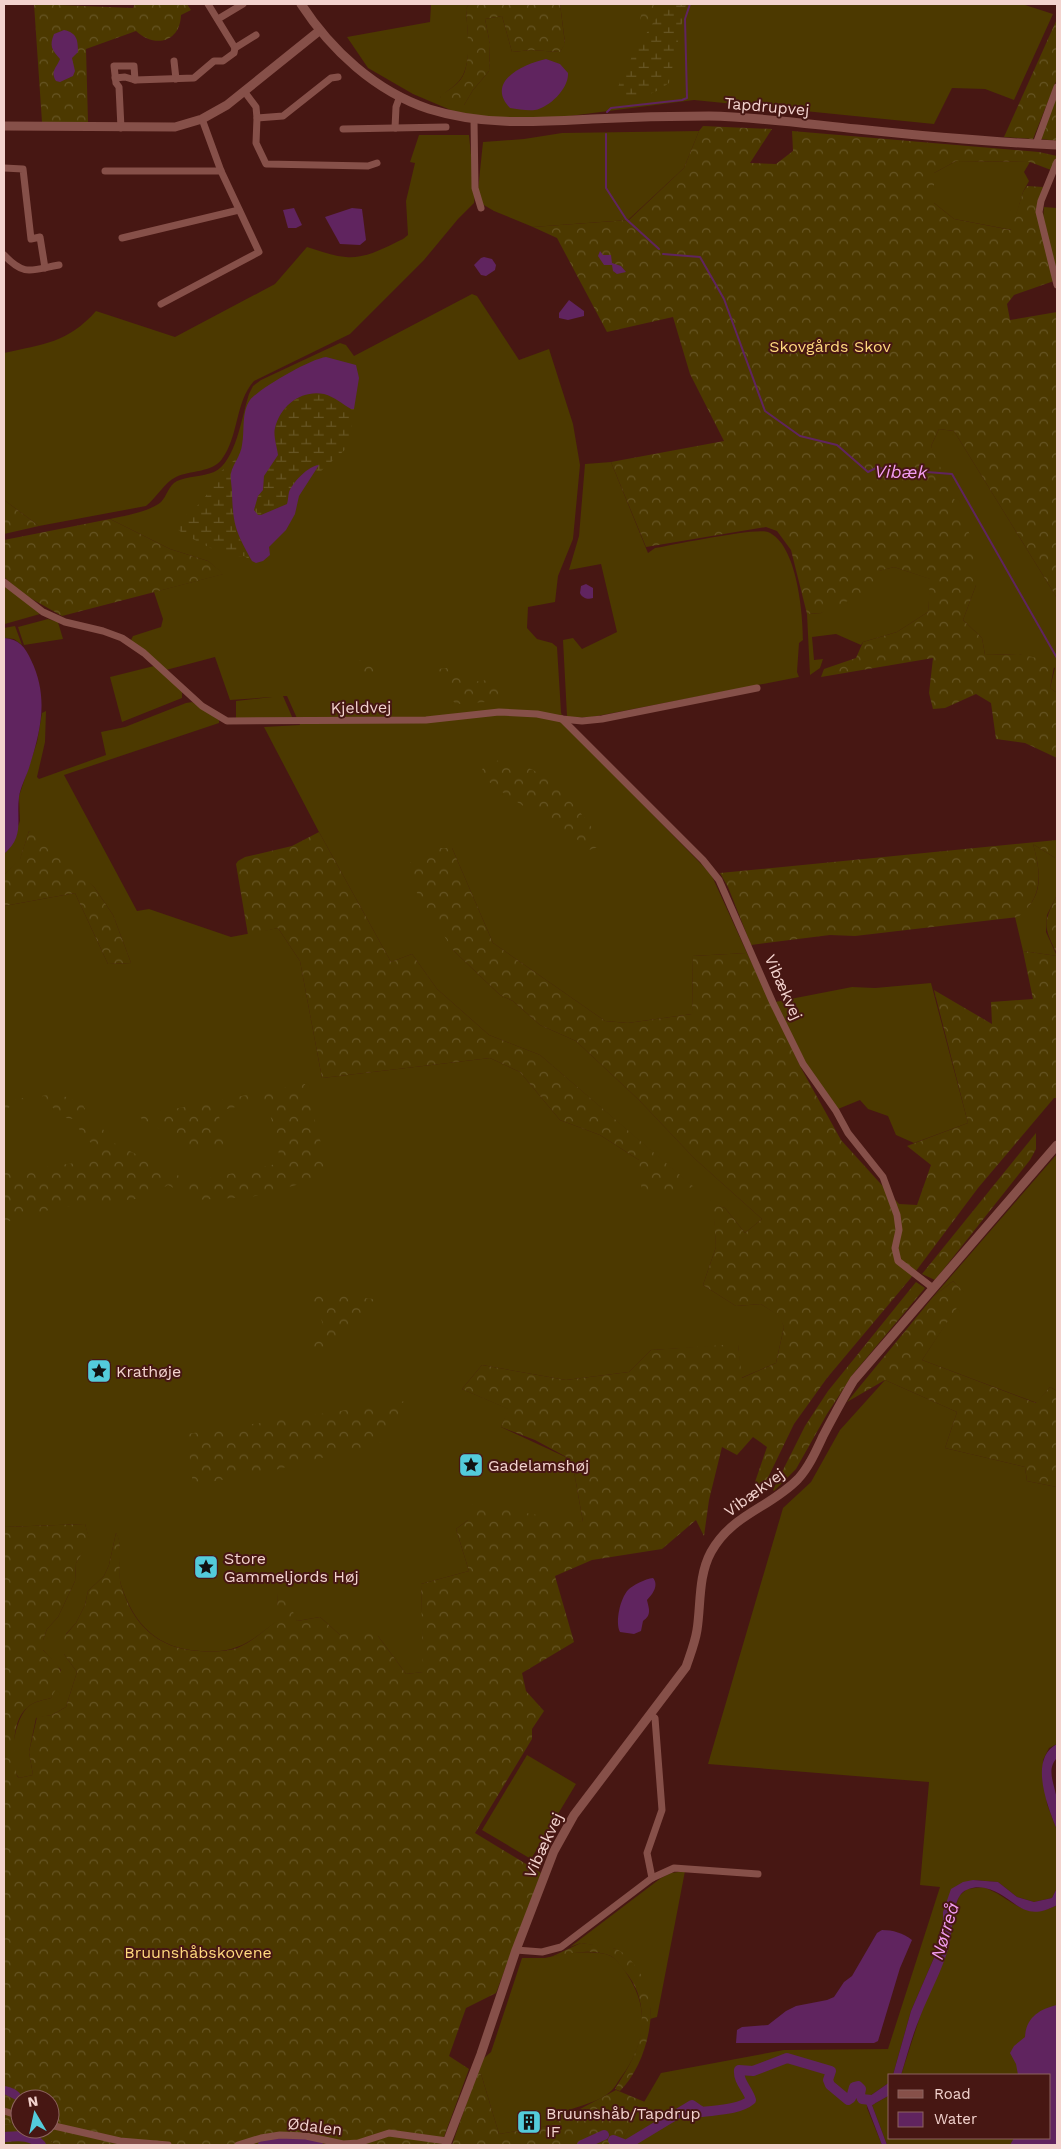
<svg xmlns="http://www.w3.org/2000/svg" width="1061" height="2149" font-family="'Work Sans',sans-serif">
<style>
.grass{fill:#4c3900}
.forest{fill:url(#forest-crowns)}
.wetland{fill:url(#wetland-marsh)}
.water{fill:#60245f}
.lines{fill:none;stroke-linecap:round;stroke-linejoin:round}
.stream{stroke:#60245f;stroke-width:2}
.river{stroke:#60245f;stroke-width:10}
.minor{stroke:#865049;stroke-width:7}
.tertiary{stroke:#865049;stroke-width:9}
.labels{text-anchor:middle;stroke-width:4;stroke-linejoin:round;paint-order:stroke}
.street-label{font-size:16px;fill:#f3d3ce;stroke:#471713}
.park-label{font-size:16px;fill:#ffd97e;stroke:#471713}
.poi-label{font-size:16px;fill:#f3d3ce;stroke:#471713;text-anchor:start}
.water-label{font-size:18px;font-style:italic;fill:#f39cf1;stroke:#471713}
</style>
<defs>
<pattern id="forest-crowns" width="20" height="18" patternUnits="userSpaceOnUse" patternTransform="scale(1.25)"><rect width="20" height="18" fill="#4c3900"/><path d="M2 6a3 3 0 1 1 6 0M12 15a3 3 0 1 1 6 0" fill="none" stroke="#665524"/></pattern>
<pattern id="wetland-marsh" width="20" height="14" patternUnits="userSpaceOnUse" patternTransform="scale(1.25)"><rect width="20" height="14" fill="#4c3900"/><path d="M1 5h8M5 5V1M11 12h8M15 12V8" fill="none" stroke="#665524"/></pattern>
</defs>
<rect width="100%" height="100%" fill="#471713"/>
<g class="grass">
<path d="M431,4H469L466,9C467,29 472,57 463,75C458,85 448,90 440,97L464,105L473,90L489,71L490,44L485,19L502,16L512,52L531,50L560,52L565,43L560,4H1022L1053,14L1014,100L985,89L952,88L934,124L694,100L554,118L486,117L453,111L413,94L368,68L347,37L430,22Z"/>
<polygon points="699,131 684,168 628,220 533,227 494,211 482,204 478,190 483,142 524,139 562,133"/>
<path d="M419,135H469L475,195L474,203L458,219L424,260L350,334L254,381C235,402 239,436 222,459C212,473 190,470 176,477C164,483 157,497 146,506L39,526L4,500V353C43,344 68,343 96,311L175,337L275,284L307,247C320,251 333,256 346,257C366,259 386,247 403,239L408,235L406,201L415,163L410,162Z"/>
<polygon points="956,161 1030,162 1024,172 1029,181 1023,192 1012,230 954,219 934,203 934,173"/>
<polygon points="1044,207 1057,208 1057,275 1043,218"/>
<path d="M472,294L477,296L519,360L549,349L573,424L580,465L573,539L558,576L555,602L528,607L527,628L537,639L552,643L557,647L561,712L564,724L711,874L747,953L693,956L692,1014L628,1023L605,1021L493,943L452,848L453,950L500,995L513,1001L540,1025L576,1041L639,1100L694,1158L762,1219L745,1233L725,1208L714,1205L716,1247L703,1285L736,1306L761,1304L780,1316L784,1327L776,1363L741,1378L738,1345L651,1350L629,1372L566,1380L482,1365L462,1389L509,1409L501,1427L572,1460L583,1522L468,1520L456,1529L469,1571L421,1584L424,1672L406,1674L378,1636L340,1635L320,1617L297,1621L277,1592L279,1620C266,1629 252,1642 237,1647C225,1652 212,1652 200,1651C158,1649 134,1625 121,1585C116,1569 124,1546 116,1533L109,1565L104,1576L88,1591L85,1605L76,1623L66,1634L64,1654L77,1672L66,1707L52,1715L36,1718L29,1752L33,1775L19,1778C7,1764 14,1718 29,1706C35,1701 44,1700 51,1698L61,1670L43,1650V1640L47,1629L58,1617L75,1581L76,1563L89,1540L85,1524L4,1527V906L75,893L108,964L131,963L113,915L94,887L29,831L20,860L4,875V854L9,849L20,821L19,796L37,742L42,713L46,711L45,742L37,777L39,779L106,755L101,732L125,727L186,703L192,702L219,720V723L64,775L137,911L149,909L231,937L278,928L300,961L322,1078L490,1058L520,1072L560,1120L600,1135L639,1160L693,1187L540,1055L489,1035L437,989L412,954L391,962L319,832L264,727L300,725L287,696H283L293,719H236V701L272,697L230,700L215,657L166,670L131,640L133,636L161,627L163,619L154,592L223,574L208,561L170,549L110,519C124,516 151,511 161,502C167,496 168,486 177,481C188,476 202,477 214,472C236,462 242,415 249,394L253,386L261,380L340,343L346,345L354,356Z"/>
<polygon points="939,429 954,431 1057,598 1057,693 1050,688 1055,668 1019,654 985,655 982,638 963,620 976,585 931,446"/>
<path d="M611,462L648,553L655,548C672,545 757,527 768,532C797,544 803,613 803,640L799,643L797,672L799,677L592,717L572,718L567,716L563,640L573,638L582,649L617,632L601,564L569,570L579,536L585,464Z"/>
<polygon points="894,567 931,579 928,612 897,632 863,642 861,645 836,634 812,637 814,660 823,659 820,668 810,675 807,614 821,613 878,571"/>
<polygon points="4,584 40,614 5,624"/>
<polygon points="48,619 58,622 63,639 24,645 18,627"/>
<polygon points="15,626 22,645 14,639 4,638 4,628"/>
<polygon points="154,666 182,691 182,698 122,722 110,677"/>
<path d="M1033,844L1057,859V895L1047,915L1046,932L1057,956L1023,951L1015,917C1045,900 1041,873 1033,844Z"/>
<polygon points="931,983 968,1123 914,1143 896,1135 888,1116 868,1109 860,1100 838,1109 804,1062 775,1002 852,987 875,988"/>
<polygon points="1057,1154 1057,1391 1050,1387 1037,1403 922,1360 965,1294 953,1281 933,1297"/>
<polygon points="885,1380 957,1412 945,1448 1025,1467 1027,1481 1057,1487 1057,1744 1049,1748 1043,1760 1047,1804 1057,1830 1057,1888 1052,1898 1034,1902 1017,1897 998,1882 973,1880 943,1912 943,1937 911,2011 893,2075 890,2075 890,2082 867,2098 867,2108 882,2145 619,2145 661,2073 784,2050 888,2049 940,1887 920,1885 929,1782 708,1764 783,1508 811,1482 840,1430"/>
<polygon points="527,1755 576,1784 531,1859 482,1830"/>
<polygon points="685,1871 657,2017 650,2019 651,2009 616,1949 581,1943 570,1947 661,1878 671,1873"/>
<path d="M983,1887C1011,1896 1023,1923 1057,1905V2145H887L872,2105L890,2095V2138H1050V2075H901L959,1896L967,1889Z"/>
<path d="M572,1952C584,1953 604,1950 614,1958C620,1963 626,1972 630,1979C650,2012 644,2046 622,2076C618,2081 615,2088 610,2092C599,2102 578,2106 564,2112L565,2117L548,2126L499,2134L481,2074L477,2073L484,2058L491,2052L522,1958H545Z"/>
</g>
<g class="forest">
<path d="M34,4L133,8L135,4H187L191,10L181,15C180,43 154,48 136,31L86,49L88,122H42Z"/>
<path d="M469,4H560L565,44L560,52L531,50L512,52L502,16L485,19L490,44L489,71L473,90L464,105L460,108C452,107 442,105 440,96C447,91 456,86 461,79C472,64 467,28 466,9Z"/>
<polygon points="639,4 654,4 652,15 636,39 641,15"/>
<polygon points="1057,19 1057,79 1033,139 1004,137"/>
<polygon points="1057,94 1057,141 1041,139"/>
<polygon points="703,126 772,129 750,163 776,164 793,151 792,131 1039,152 1057,156 1051,170 1030,162 956,161 934,173 934,203 954,219 1011,230 1023,192 1027,186 1043,187 1038,204 1054,281 1014,295 1007,304 1010,320 1057,312 1057,598 954,431 939,429 931,446 977,551 976,585 963,620 982,638 985,655 1019,654 1055,662 1050,688 1057,693 1057,758 1025,743 996,739 991,703 976,694 945,708 933,709 929,693 933,658 821,677 824,669 856,658 863,642 897,632 928,612 930,579 894,567 879,571 872,590 821,613 807,614 791,550 777,531 766,527 646,547 611,462 724,441 690,374 673,317 607,332 557,238 533,227 629,220 684,168 699,131"/>
<polygon points="4,500 39,526 4,534"/>
<polygon points="110,519 170,549 208,561 224,574 62,616 23,594 4,577 4,540"/>
<path d="M365,659L381,662L383,667C374,673 362,676 353,668V666L357,661Z"/>
<polygon points="447,668 461,671 472,682 488,680 502,692 505,698 500,701 456,704 452,700 450,685 437,672 438,669"/>
<path d="M499,760C548,765 573,803 600,838L598,847L589,850C582,846 578,839 572,835C541,816 507,799 480,774L483,768Z"/>
<polygon points="29,831 51,844 94,887 113,915 131,963 108,964 75,893 4,906 4,875 20,859"/>
<polygon points="319,832 391,962 412,954 437,989 489,1035 540,1055 694,1187 642,1195 639,1160 600,1135 560,1120 520,1072 490,1058 322,1078 300,961 278,928 248,935 236,864 238,861 245,857 292,846"/>
<path d="M1057,840V859L1033,844C1041,872 1044,897 1018,917L855,936L830,935L751,945L728,887L720,873Z"/>
<path d="M440,848H452L493,943L605,1021L628,1023L692,1014L693,956L747,953L801,1068L841,1140L899,1204L917,1205L931,1165L907,1146L968,1123L934,990L992,1024L991,1002L1033,999L1023,951L1057,956V1098H1054L978,1188L910,1279L827,1378L794,1424L760,1494L755,1482L767,1447L753,1437L737,1455L722,1447L709,1500L704,1536L696,1520L662,1549L592,1560L555,1576L574,1642L522,1673L526,1691L544,1711L532,1729V1739L475,1833L541,1873L496,1993L466,2008L449,2056L469,2069L441,2145H55L40,2129H50V2099H20V2125L4,2124V1527L85,1524L90,1541L76,1563L75,1581L58,1617L47,1629L43,1640V1650C64,1672 67,1670 51,1698C44,1700 35,1701 29,1706C10,1720 13,1756 17,1776L19,1778L33,1775L29,1752L37,1717L52,1715L66,1707L77,1672L64,1654L61,1645L62,1639L76,1623L85,1605L88,1591L104,1576L109,1565L116,1533C124,1543 117,1571 121,1585C133,1625 158,1649 199,1651C212,1652 225,1652 237,1648C252,1642 266,1629 278,1620L277,1592L284,1591L297,1621L320,1617L340,1635L363,1629L378,1636L406,1674L423,1672L421,1584L469,1571L456,1529L468,1520V1504L583,1522L572,1460L535,1440L501,1427L508,1409L462,1389L482,1365L566,1380L629,1372L651,1350L738,1344L742,1378L776,1363L784,1327L779,1316L761,1304L736,1306L703,1285L716,1247L713,1204L725,1208L745,1233L762,1219L694,1158L639,1100L576,1041L540,1025L513,1001L500,995L453,950L404,872L413,859Z"/>
<path d="M1057,895V954C1043,926 1043,923 1057,895Z"/>
<polygon points="305,1084 329,1173 311,1181 251,1197 196,1200 168,1185 145,1198 53,1208 32,1217 4,1222 4,1173 89,1161 98,1147 85,1139 78,1127 100,1124 110,1141 191,1182 281,1163 267,1100 218,1111 225,1146 199,1151 137,1116"/>
<polygon points="47,1095 67,1097 83,1105 85,1109 74,1119 66,1118 43,1100 42,1096"/>
<polygon points="31,1096 35,1097 36,1101 10,1106 4,1114 4,1105 10,1101"/>
<polygon points="1036,1133 1036,1149 1030,1160 935,1280 922,1274"/>
<polygon points="953,1281 966,1294 922,1360 1036,1403 1050,1387 1057,1391 1057,1487 1027,1481 1025,1467 945,1448 957,1412 885,1380 847,1402 933,1297"/>
<polygon points="916,1282 925,1288 853,1374 827,1414 796,1469 774,1491 773,1490 805,1426 828,1391"/>
<polygon points="330,1294 373,1299 378,1303 374,1310 358,1324 345,1328 329,1344 323,1347 301,1349 302,1342 318,1334 323,1324 318,1312 312,1302 317,1296"/>
<polygon points="406,1401 383,1442 271,1471 193,1485 187,1434"/>
<path d="M581,1943C593,1945 605,1945 616,1949C626,1953 632,1961 638,1970C641,1975 646,1981 648,1986C657,2020 644,2067 620,2091L615,2089C624,2074 635,2058 639,2041C645,2014 642,1991 624,1970C620,1965 616,1959 611,1956C592,1948 569,1953 551,1957Z"/>
<polygon points="477,2073 481,2074 499,2134 548,2126 616,2090 645,2102 619,2145 452,2145"/>
</g>
<g class="wetland">
<path d="M664,4H686L669,83C650,97 639,99 616,94C626,60 648,34 664,4Z"/>
<path d="M305,394C314,394 325,393 334,397C340,401 345,406 351,409H354L348,447L311,480L317,472L315,465C300,474 290,488 288,504L258,516L254,510L258,496L263,490L264,476L278,455C277,447 274,438 274,430C275,417 293,398 305,394Z"/>
<path d="M238,457L231,474L236,532L252,561L244,556C229,560 189,538 177,529L175,526L177,520C191,514 213,494 213,478Z"/>
<polygon points="4,2124 20,2125 20,2129 40,2129 55,2145 4,2145"/>
</g>
<g class="water">
<path d="M64,30C77,33 78,40 78,52L72,58L75,71L73,76L60,82L56,81C50,71 57,67 60,59C52,50 49,46 54,34Z"/>
<path d="M546,59L560,64L568,73C569,88 550,107 535,110C527,111 518,109 510,108C485,82 523,64 546,59Z"/>
<polygon points="294,208 302,225 296,228 288,228 283,210"/>
<polygon points="352,208 362,209 366,240 360,245 340,244 325,217"/>
<polygon points="600,251 603,255 611,255 612,263 621,266 626,272 617,274 613,271 612,265 604,265 598,256"/>
<polygon points="484,257 492,259 496,265 495,270 486,276 481,275 474,265 481,258"/>
<polygon points="569,300 584,311 584,316 568,320 559,318 559,313"/>
<path d="M326,357L356,365L359,378L354,409H351C342,404 335,397 324,394C301,390 281,405 275,428C273,435 277,447 278,455L264,476L263,490L258,496L254,510L258,515H261L287,504C288,501 288,496 289,492C293,482 308,466 319,465L299,496L295,514L286,530L269,547L270,555L263,561L256,563L252,561C236,532 233,526 232,493C232,487 230,479 231,473C233,464 241,455 242,445C245,431 241,413 250,400C260,388 310,359 326,357Z"/>
<path d="M586,584L593,588V598C588,600 582,598 580,593L581,586Z"/>
<path d="M4,638C19,639 25,647 31,660C49,697 41,730 29,768C26,777 20,788 19,797C16,820 25,836 4,854Z"/>
<path d="M653,1578C659,1585 653,1594 647,1600C649,1609 652,1615 643,1621L641,1631L634,1634L620,1632C615,1622 620,1599 628,1590C633,1585 645,1579 653,1578Z"/>
<path d="M1057,1744V1758C1045,1770 1056,1787 1057,1801C1058,1810 1057,1821 1057,1830C1048,1807 1028,1759 1057,1744Z"/>
<path d="M973,1880L998,1882L1017,1897L1034,1902L1052,1898L1057,1888V1905C1020,1925 1016,1895 985,1888C977,1886 966,1888 961,1894C952,1905 953,1932 949,1946C942,1971 929,1994 920,2017C912,2036 907,2056 901,2075H893L911,2011L943,1937V1912L951,1889L963,1882Z"/>
<path d="M882,1930C893,1930 903,1933 912,1940L900,1968L878,2041L874,2043H736L737,2030L742,2027L768,2025L786,2011L796,2006L827,2000L834,1997L844,1982L852,1976L877,1933Z"/>
<path d="M1057,2005V2145H1010L1014,2138H1050V2075H1018L1016,2064L1010,2053L1014,2046L1025,2037C1026,2018 1039,2009 1057,2005Z"/>
<polygon points="890,2082 890,2095 872,2105 887,2145 882,2145 866,2103 867,2098"/>
<path d="M4,2086C12,2087 25,2092 20,2102L4,2094Z"/>
</g>
<g class="lines">
<g class="stream">
<polyline points="607,112 611,108 682,100 687,98 685,19 690,4"/>
<polyline points="606,134 606,188 626,219 659,249"/>
<polyline points="663,254 700,257 724,299 765,411 800,436 837,445 868,472 876,468 952,474 1057,658 1057,664"/>
<polyline points="1057,674 1057,684"/>
<polyline points="266,2144 266,2145"/>
</g>
<g class="river">
<path d="M4,2137C18,2136 31,2134 41,2145"/>
<path d="M613,2140L626,2145L692,2105L702,2112C717,2110 739,2110 751,2100C748,2089 738,2082 739,2070L753,2071L787,2058L831,2071L828,2080L830,2085L848,2100L851,2098L854,2087L858,2086L861,2089L860,2094L862,2099L871,2100"/>
<polyline points="263,2145 285,2140 318,2145"/>
<polyline points="582,2145 604,2135"/>
</g>
<g class="minor">
<polyline points="208,4 235,48"/>
<polyline points="218,19 243,4"/>
<polyline points="174,61 176,79"/>
<polyline points="115,78 125,77 135,80 194,78 214,61 223,61 234,53 235,48 256,35"/>
<polyline points="244,91 256,107 257,118 283,116 331,78 338,77"/>
<polyline points="257,118 256,143 266,164 368,166 377,163"/>
<polyline points="474,120 475,188 481,208"/>
<polyline points="121,128 119,87 116,83 114,66 134,66 135,80"/>
<polyline points="395,128 396,107 400,96"/>
<polyline points="343,129 446,127"/>
<polyline points="1036,144 1057,87"/>
<polyline points="1057,162 1041,201 1039,212 1057,285"/>
<polyline points="4,168 23,169 31,239 40,237 45,268"/>
<polyline points="105,171 221,171"/>
<polyline points="122,238 239,210"/>
<path d="M4,255C25,277 31,270 59,265"/>
<polyline points="161,304 259,252 221,171 202,119"/>
<polyline points="4,582 43,612 65,622 103,631 122,638 144,653 202,706 227,721 426,720 499,712 537,714 562,719 582,721 602,719 757,688"/>
<polyline points="562,719 703,860 719,880 773,1003 803,1064 836,1111 848,1133 883,1177 897,1215 899,1230 895,1248 898,1261 933,1288"/>
<polyline points="650,1715 655,1718 662,1810 647,1853 652,1878"/>
<polyline points="516,1950 542,1952 561,1947 652,1878 674,1868 758,1874"/>
<polyline points="4,2111 20,2116"/>
<polyline points="50,2125 120,2141 168,2145"/>
<polyline points="238,2145 261,2138 280,2135 306,2136 343,2144 358,2143 389,2133 447,2141"/>
</g>
<g class="tertiary">
<path d="M301,4C331,50 375,91 429,109C483,126 536,122 592,119C631,117 670,116 709,116C758,117 808,124 857,129C924,136 990,142 1057,145"/>
<polyline points="4,126 175,127 202,119 227,105 319,31"/>
<path d="M446,2145L481,2054L516,1950L554,1851L574,1815L686,1667C690,1655 695,1643 697,1630C701,1605 698,1576 711,1552C732,1514 770,1508 798,1479C809,1467 816,1451 823,1436C833,1417 843,1398 854,1380L1057,1145"/>
</g>
</g>
<defs>
<symbol id="sight-square" viewBox="-11 -11 22 22"><rect x="-9" y="-9" width="18" height="18" rx="4" fill="#53cbdb" stroke="#471713"/><path d="M0-6L1.8-2.2L6-1.7L2.9 1.2L3.7 5.4L0 3.3L-3.7 5.4L-2.9 1.2L-6-1.7L-1.8-2.2Z" fill="#111"/></symbol>
<symbol id="building-square" viewBox="-11 -11 22 22"><rect x="-9" y="-9" width="18" height="18" rx="4" fill="#53cbdb" stroke="#471713"/><path d="M-4-6H4V6H1V3H-1V6H-4ZM-2.5-4.3h1.7v1.8h-1.7ZM.8-4.3h1.7v1.8H.8ZM-2.5-1h1.7V.8h-1.7ZM.8-1h1.7V.8H.8Z" fill="#111"/></symbol>
</defs>
<g fill-rule="evenodd">
<use href="#sight-square" x="85" y="1357" width="28" height="28"/>
<use href="#sight-square" x="457" y="1451" width="28" height="28"/>
<use href="#sight-square" x="192" y="1553" width="28" height="28"/>
<use href="#building-square" x="515" y="2108" width="28" height="28"/>
</g>
<g class="labels">
<g class="street-label">
<text transform="translate(767 106) rotate(5)" y="6">Tapdrupvej</text>
<text transform="translate(361 707) rotate(-1)" y="6">Kjeldvej</text>
<text transform="translate(784 987) rotate(66)" y="6">Vibækvej</text>
<text transform="translate(754 1492) rotate(-36)" y="6">Vibækvej</text>
<text transform="translate(543 1845) rotate(-65)" y="6">Vibækvej</text>
<text transform="translate(315 2126) rotate(7)" y="6">Ødalen</text>
</g>
<g class="park-label">
<text x="830" y="352">Skovgårds Skov</text>
<text x="198" y="1958">Bruunshåbskovene</text>
</g>
<g class="poi-label">
<text x="116" y="1377">Krathøje</text>
<text x="488" y="1471">Gadelamshøj</text>
<text x="224" y="1564">Store<tspan x="224" dy="18">Gammeljords Høj</tspan></text>
<text x="546" y="2119">Bruunshåb/Tapdrup<tspan x="546" dy="18">IF</tspan></text>
</g>
<g class="water-label">
<text transform="translate(901 472) rotate(1)" y="6">Vibæk</text>
<text transform="translate(945 1931) rotate(-73)" y="6">Nørreå</text>
</g>
</g>
<rect width="1061" height="2149" fill="none" stroke="#f3d3ce" stroke-width="10"/>
<rect x="888" y="2074" width="162" height="65" fill="#471713" stroke="#8c625e"/>
<rect x="898" y="2090" width="25" height="8" fill="#865049" stroke="#8c625e"/>
<text x="934" y="2099" font-size="15" fill="#f3d3ce">Road</text>
<rect x="898" y="2112" width="25" height="15" fill="#60245f" stroke="#8c625e"/>
<text x="934" y="2124" font-size="15" fill="#f3d3ce">Water</text>
<g transform="translate(35 2114) rotate(351)"><circle r="24" fill="#471713" stroke="#8c625e"/>
<path d="M0-4L9 19L0 12L-9 19Z" fill="#53cbdb"/>
<text y="-8" font-size="14" font-weight="bold" text-anchor="middle" fill="#f3d3ce">N</text>
</g>
</svg>
